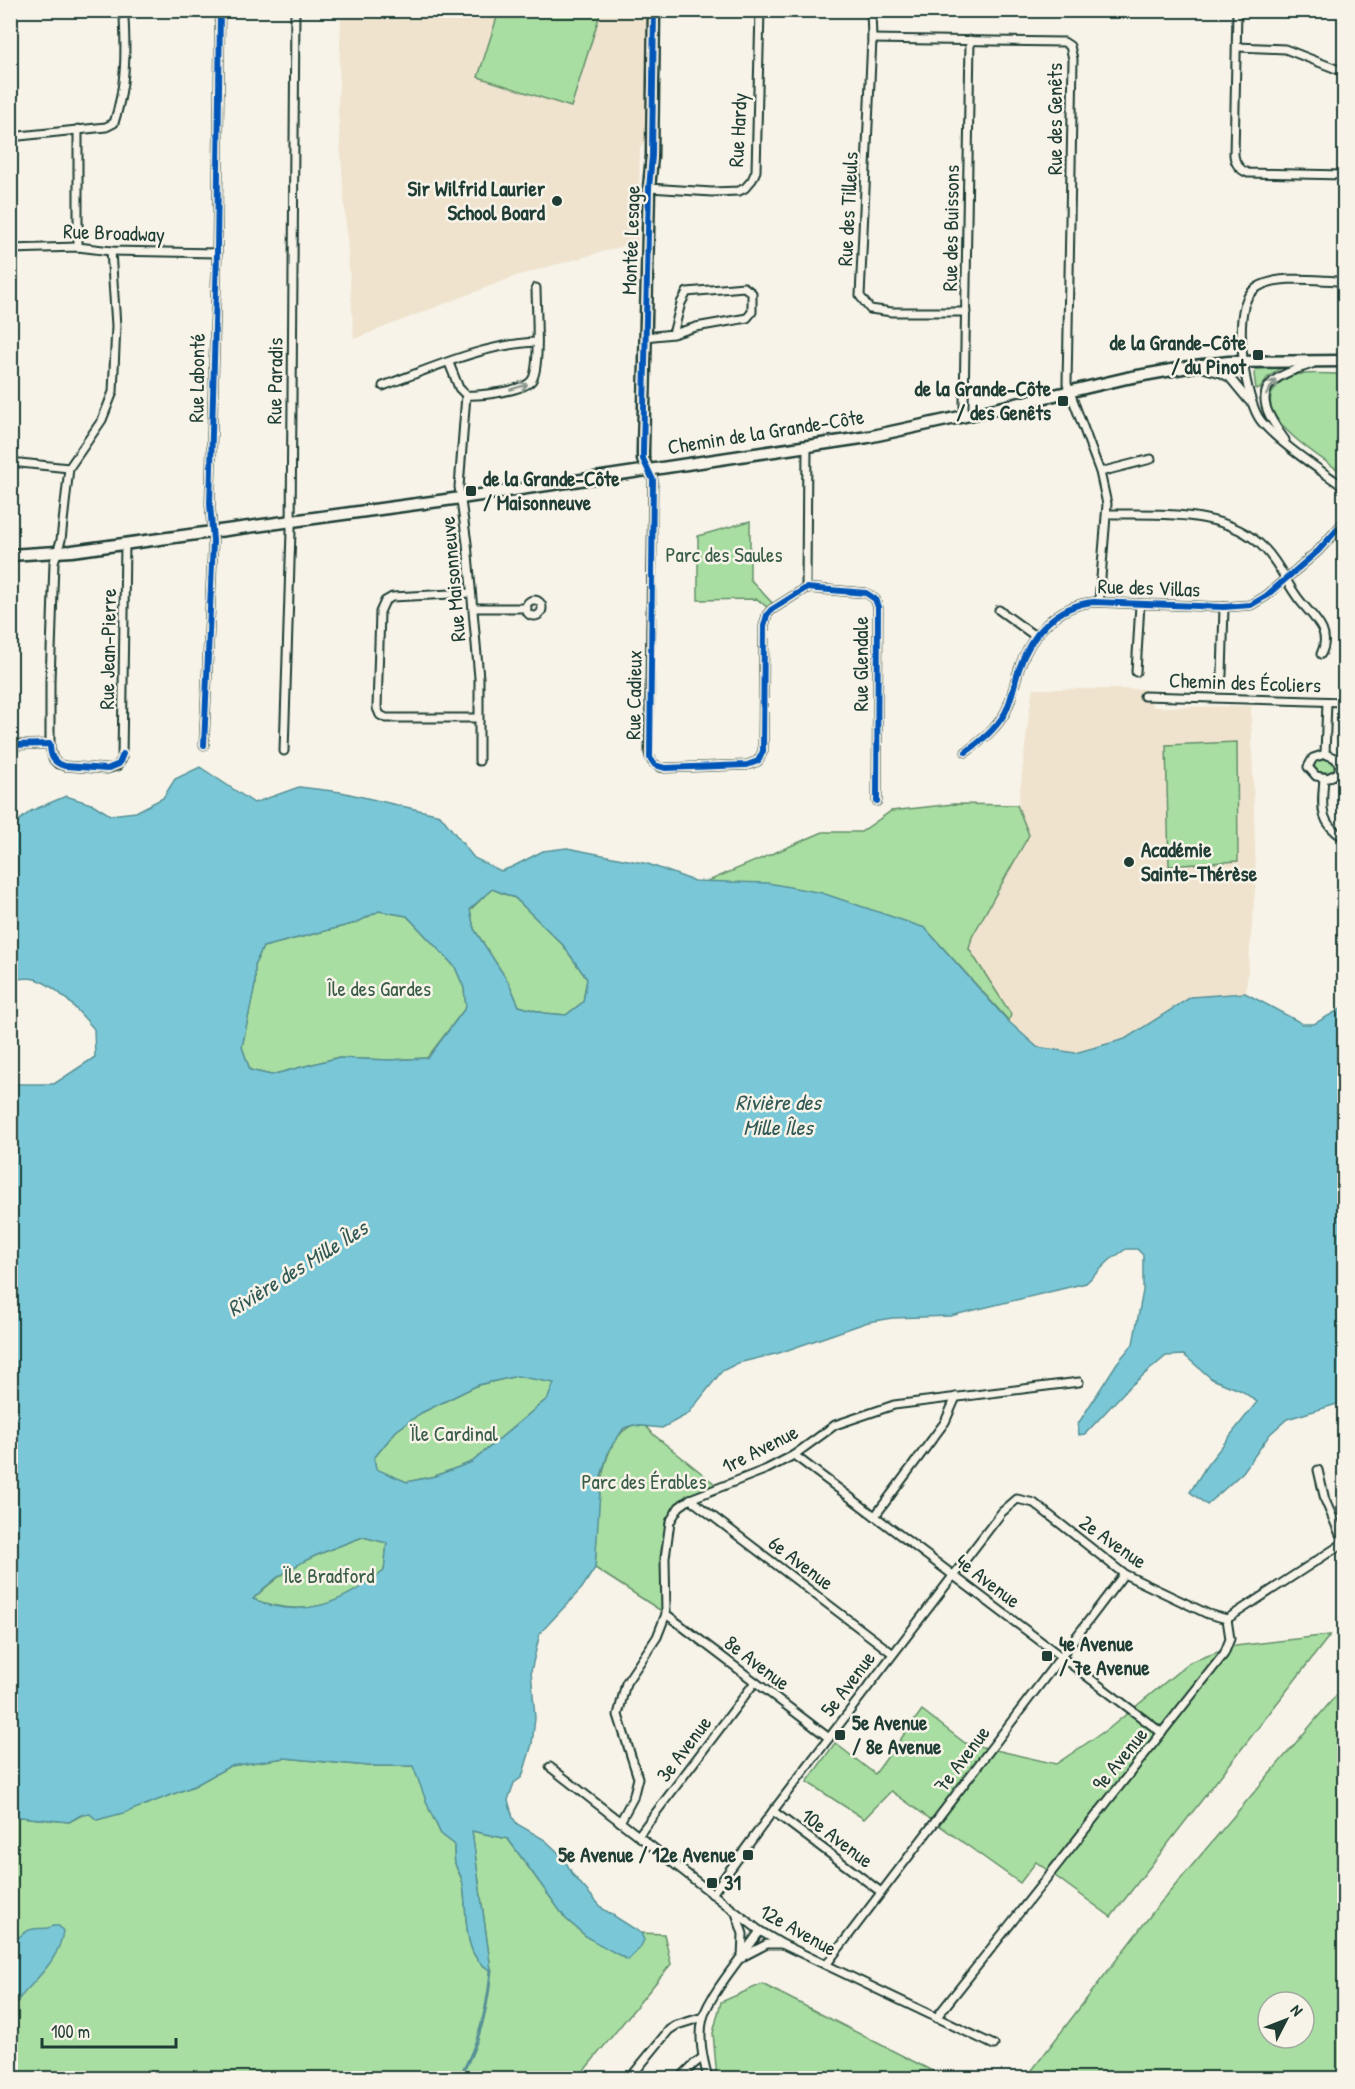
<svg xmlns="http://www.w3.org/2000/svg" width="1355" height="2089" font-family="'Patrick Hand',sans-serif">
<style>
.built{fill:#efe3ce}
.green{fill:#a8dea1;stroke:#648e6a;stroke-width:1.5;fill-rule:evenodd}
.water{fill:#7ac8d7;stroke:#569096;stroke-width:1.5;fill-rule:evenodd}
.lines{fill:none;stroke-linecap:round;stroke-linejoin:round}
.stream{stroke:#569096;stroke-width:3}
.street-casing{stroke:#1f3d34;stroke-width:11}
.secondary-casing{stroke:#1f3d34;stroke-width:15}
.street{stroke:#f7f3e8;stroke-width:7}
.secondary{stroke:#f7f3e8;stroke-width:10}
.cycleway-casing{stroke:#f7f3e8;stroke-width:10}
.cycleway{stroke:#0057b8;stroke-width:6}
.oneway{stroke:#8b988e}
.poi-dot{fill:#1f3d34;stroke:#f7f3e8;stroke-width:2}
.labels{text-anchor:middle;stroke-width:5;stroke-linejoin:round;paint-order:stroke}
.street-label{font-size:21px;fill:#1f3d34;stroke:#f7f3e8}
.poi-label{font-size:21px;font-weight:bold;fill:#1f3d34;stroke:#f7f3e8;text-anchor:start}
.park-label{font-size:21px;fill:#3a5d4a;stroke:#f7f3e8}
.water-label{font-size:22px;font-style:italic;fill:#315955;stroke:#f7f3e8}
</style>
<rect width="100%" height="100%" fill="#f7f3e8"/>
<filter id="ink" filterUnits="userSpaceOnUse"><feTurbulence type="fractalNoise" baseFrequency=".0167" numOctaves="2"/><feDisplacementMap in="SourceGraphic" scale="12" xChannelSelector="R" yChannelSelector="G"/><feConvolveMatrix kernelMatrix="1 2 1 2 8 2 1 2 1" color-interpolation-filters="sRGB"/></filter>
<g filter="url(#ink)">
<g class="built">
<polygon points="341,11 654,11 652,135 640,148 638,242 516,276 354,339 338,112"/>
<polygon points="1033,689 1145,689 1153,707 1251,706 1256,880 1246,993 1191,998 1125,1041 1075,1053 1037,1047 1009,1021 945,953 1014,843 1029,713"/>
</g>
<g class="green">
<polygon points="499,11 601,11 571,107 478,77"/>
<polygon points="1281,368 1267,378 1260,389 1256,389 1254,374 1256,369"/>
<path d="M1344,374V474C1325,460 1251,417 1275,388C1280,382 1286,376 1293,375C1309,372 1328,374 1344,374Z"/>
<polygon points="750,521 750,579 773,604 768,608 757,599 698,600 698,536"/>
<polygon points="1237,742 1238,861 1169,866 1166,745"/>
<polygon points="1317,760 1331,760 1335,768 1330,772 1315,772 1312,764"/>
<polygon points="953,804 1017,805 1029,835 972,937 969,949 1011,1014 1009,1021 925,928 706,882 823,832 861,832 891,811"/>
<polygon points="492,889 515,898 563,945 587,979 583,1002 566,1015 544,1013 519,1006 509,983 474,929 470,910"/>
<polygon points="378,911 407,916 455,967 464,988 466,1007 427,1058 390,1060 336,1058 271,1075 250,1070 242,1047 255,985 255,964 263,947 356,923"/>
<polygon points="517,1376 555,1383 548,1398 472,1462 435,1476 407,1482 376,1470 374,1458 396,1431 421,1413 478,1385"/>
<path d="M633,1425L646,1426L654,1435L720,1488L690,1499L670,1522L665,1562L666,1614L595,1568C598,1531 593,1441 633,1425Z"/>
<path d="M363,1537L387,1543L384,1571C343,1603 305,1620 253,1599C289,1564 317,1554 363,1537Z"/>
<polygon points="1330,1635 1111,1917 1036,1862 1020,1883 891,1791 864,1819 807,1782 835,1743 875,1774 922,1710 965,1743 1056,1764 1112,1726 1190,1662 1235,1646"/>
<path d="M1344,1686V2078H1026L1156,1908ZM1268,2002H1304V2038H1268Z"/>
<path d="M285,1758L368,1766H414L430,1811L441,1834L454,1844C454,1850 454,1857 455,1863C456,1869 460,1874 462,1880C469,1906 459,1957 491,1970L472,1831L508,1839L566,1919L588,1938L643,1940L641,1933L664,1934L671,1964L578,2078H11V1816L69,1822L82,1815L90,1814L97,1820L127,1811L194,1786L230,1766Z"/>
<polygon points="762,1984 946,2078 757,2078 755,2075 734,2078 717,2078 713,2033 721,2002"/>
</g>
<g class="water">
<path d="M200,767L254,803L299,787L341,792L440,815L474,858L501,871L512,867L543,851L567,848L648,864L694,881L768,883L822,893L925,928L1008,1021L1037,1047L1075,1053L1125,1039L1191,997L1245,993L1303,1024H1314L1344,1007V1402L1287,1419L1270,1434L1243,1472L1207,1505L1190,1492L1207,1465L1257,1402L1242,1391L1212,1379L1184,1355L1166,1356L1127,1389L1085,1434L1079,1435L1078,1424L1117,1363L1133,1344L1143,1291V1255L1137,1249H1126L1110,1260L1086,1283L950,1316L892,1318L868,1322L779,1353L738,1363L722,1371L688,1414L662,1428L633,1425L624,1428L609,1450L601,1476L595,1568L582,1588L540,1633L531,1671L535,1718L532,1744L522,1777L514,1783L508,1800L513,1818L517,1824L545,1840L563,1857L573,1875L603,1909L641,1933L644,1940L640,1948L628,1960L588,1938L566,1919L508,1839L472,1831L491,1970C459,1957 469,1907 462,1880C461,1874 456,1869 455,1863C454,1857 454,1850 454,1844L441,1834L430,1811L413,1766H368L285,1758L230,1766L194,1786L127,1812L97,1820L90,1814L81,1815L69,1822L11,1816V1084H54L95,1057L94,1029C80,1013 57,985 35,979C28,977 18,979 11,980V827L31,811L66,796L94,805L110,815L136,812L163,798L175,779ZM492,889L515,898L563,945L587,979L583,1002L566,1015L544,1013L519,1006L509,983L474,929L470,909ZM379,911L407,916L455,967L464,988L466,1007L428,1058L390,1060L336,1058L271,1075L250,1070L242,1047L255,985V964L263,947L356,923ZM517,1376L554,1383L548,1398L472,1462L435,1476L407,1482L376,1469L374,1458L396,1431L421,1413L478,1385ZM363,1537L387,1543L384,1571C344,1602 303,1621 253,1599C283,1566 322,1552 363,1537Z"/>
<path d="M54,1926H59L63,1931C59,1963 32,1981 14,2005L11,2006V1944C17,1939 25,1930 33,1929C43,1927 41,1931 54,1926Z"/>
</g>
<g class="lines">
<path class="stream" d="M459,2078C479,2045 488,2008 491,1970"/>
<defs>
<g id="street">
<polyline points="871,10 872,39 860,296 870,309 892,312 966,312"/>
<path d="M1237,10L1234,155C1235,164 1240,170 1248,173L1344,175"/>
<polyline points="872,39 1064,42 1070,46 1073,59 1067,384 1100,472 1107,504 1099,602"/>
<polyline points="1237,47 1285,49 1344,72"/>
<polyline points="78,129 78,247"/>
<path d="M10,137L106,127L114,123C126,86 126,54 124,17L121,10"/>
<polyline points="649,188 712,192 739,191 745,188 752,180 756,171 760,10"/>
<polyline points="10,249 78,247 111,251 217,253"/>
<polyline points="111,251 116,326 113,392 102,420 69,468 61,540 54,562 50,681 50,748 53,759 58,764 65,766 107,769 117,766 122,759 125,543"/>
<path d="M1344,281C1320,281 1279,274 1258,287C1253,290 1248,295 1246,301C1235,324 1245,401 1261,421C1281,445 1319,469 1344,487"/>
<polyline points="645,337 673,334 696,327 747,318 752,312 752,293 744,287 687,292 681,303 673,334"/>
<path d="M449,363L459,388L466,395C479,396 525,391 532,380C541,367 536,306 536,288"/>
<polyline points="1199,367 1221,373 1230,378 1249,401"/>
<path d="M383,386C432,368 484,344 537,342"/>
<polyline points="466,395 459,487 467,543 479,678 479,761"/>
<polyline points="965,416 964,406 970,40"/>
<path d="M1285,440C1271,420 1250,393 1281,376C1291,370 1302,368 1312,364"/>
<polyline points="10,462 69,468"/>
<path d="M648,470L653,480L649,753C650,762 656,767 665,768L747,765L758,761L763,751L764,626L767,615L771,610L806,588L866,593L875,599L878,607L877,801"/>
<polyline points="1100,472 1151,459"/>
<path d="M1107,514C1159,515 1227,508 1265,549C1281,566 1287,585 1301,602C1315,619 1332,632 1321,654"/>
<polyline points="806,588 807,446"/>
<polyline points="471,593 392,597 385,601 380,612 377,708 380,715 386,718 478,718"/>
<circle cx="534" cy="608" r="8"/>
<polyline points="473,608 527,608"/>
<polyline points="999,610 1035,636"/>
<polyline points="1136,672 1140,604"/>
<polyline points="1222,675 1224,607"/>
<polyline points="1144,696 1344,702"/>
<polyline points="10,745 50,744"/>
<polyline points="204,745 213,541 210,504 217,253 220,10"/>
<polyline points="284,751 291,531 295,10"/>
<path d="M966,752C981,741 995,730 1005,713C1012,699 1014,684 1019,669C1030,635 1057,605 1094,602L1224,607L1251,605L1266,596L1318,551L1344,522"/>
<polygon points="1325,754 1335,758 1340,765 1338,773 1328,778 1316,776 1308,767 1313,758"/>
<polyline points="1325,754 1327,702"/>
<path d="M1324,778C1322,806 1318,822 1344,838"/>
<polyline points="794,1455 1162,1733"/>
<polyline points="690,1499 892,1653"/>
<polyline points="875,1516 945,1422 956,1397"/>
<polyline points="666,1614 829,1738"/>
<polyline points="1227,1619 1339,1546 1342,1539 1325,1500 1318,1470"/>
<polyline points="550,1767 760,1931 782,1944 994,2045"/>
<polyline points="773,1811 881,1892"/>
<polyline points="620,1822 633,1798 638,1778 618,1715 626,1683 657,1637 666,1614 665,1558 670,1522 679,1507 690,1499 767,1469 794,1455 835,1425 894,1405 1079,1382"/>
<polyline points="638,1836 755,1682"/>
<polyline points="712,1894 773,1811 1002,1512 1017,1499 1034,1503 1124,1574 1208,1614 1227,1619"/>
<polyline points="736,1913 743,1934 742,1958"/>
<polyline points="744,1956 767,1944 781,1944"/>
<polyline points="826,1965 1124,1574"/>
<polyline points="936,2018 1224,1654 1230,1639 1227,1619"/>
<polyline points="630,2078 669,2030 677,2025 703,2017"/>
<polyline points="680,2078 694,2064 702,2058"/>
<path d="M708,2078C703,2059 698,2038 703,2018C709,1995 745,1953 760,1931"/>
</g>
<g id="secondary">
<polyline points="648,470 643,459 643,451 649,188 652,156 654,10"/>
<polyline points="10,555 72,551 461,498 868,437 965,416 1127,378 1194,366 1229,362 1344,361"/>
</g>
</defs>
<use href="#street" class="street-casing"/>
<use href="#secondary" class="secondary-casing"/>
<use href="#street" class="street"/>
<use href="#secondary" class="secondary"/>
<defs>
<g id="cycleway">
<polyline points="654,10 652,156 649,188 643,451 643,459 653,480 650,758 655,765 665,768 747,765 758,761 763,751 764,626 767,615 771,610 806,588 866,593 875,599 878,607 877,801"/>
<path d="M10,745L50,744C50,756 53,763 65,766L107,769L119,764L123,754"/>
<polyline points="204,745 213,541 210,504 217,253 220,10"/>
<path d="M966,752C981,741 995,730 1005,713C1012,699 1014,684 1019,669C1030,635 1057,605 1094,602L1224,607L1251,605L1266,596L1318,551L1344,522"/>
</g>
</defs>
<use href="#cycleway" class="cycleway-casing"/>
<use href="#cycleway" class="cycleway"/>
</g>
<defs><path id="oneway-shaft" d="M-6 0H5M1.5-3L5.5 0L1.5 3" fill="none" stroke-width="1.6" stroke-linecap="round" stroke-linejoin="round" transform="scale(1.5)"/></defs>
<g class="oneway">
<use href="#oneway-shaft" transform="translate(519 387) rotate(-17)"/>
<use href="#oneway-shaft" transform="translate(1271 387) rotate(-59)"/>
</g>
</g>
<g class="poi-dot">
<circle cx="557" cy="201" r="6"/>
<rect x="1252" y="349" width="12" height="12" rx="3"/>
<rect x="1057" y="395" width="12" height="12" rx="3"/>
<rect x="465" y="485" width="12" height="12" rx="3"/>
<circle cx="1129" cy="862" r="6"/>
<rect x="1041" y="1650" width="12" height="12" rx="3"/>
<rect x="834" y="1729" width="12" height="12" rx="3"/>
<rect x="742" y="1849" width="12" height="12" rx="3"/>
<rect x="706" y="1877" width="12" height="12" rx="3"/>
</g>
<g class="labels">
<g class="street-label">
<text transform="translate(1055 119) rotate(-90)" y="7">Rue des Genêts</text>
<text transform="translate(738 130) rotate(-87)" y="7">Rue Hardy</text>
<text transform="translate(848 209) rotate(-87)" y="7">Rue des Tilleuls</text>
<text transform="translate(951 228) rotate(-89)" y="7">Rue des Buissons</text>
<text transform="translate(114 233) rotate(2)" y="7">Rue Broadway</text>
<text transform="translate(631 240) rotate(-88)" y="7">Montée Lesage</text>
<text transform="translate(197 378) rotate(-89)" y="7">Rue Labonté</text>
<text transform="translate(275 381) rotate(-89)" y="7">Rue Paradis</text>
<text transform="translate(766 432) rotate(-9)" y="7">Chemin de la Grande-Côte</text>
<text transform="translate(453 579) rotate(-95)" y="7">Rue Maisonneuve</text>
<text transform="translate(1149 588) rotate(2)" y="7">Rue des Villas</text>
<text transform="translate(108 649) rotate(-89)" y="7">Rue Jean-Pierre</text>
<text transform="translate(861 664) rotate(-90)" y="7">Rue Glendale</text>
<text transform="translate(1245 683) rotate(2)" y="7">Chemin des Écoliers</text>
<text transform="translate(634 695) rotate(-89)" y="7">Rue Cadieux</text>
<text transform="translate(760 1449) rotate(-27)" y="7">1re Avenue</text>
<text transform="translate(1113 1542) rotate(35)" y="7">2e Avenue</text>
<text transform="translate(801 1563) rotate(37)" y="7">6e Avenue</text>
<text transform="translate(988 1581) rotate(37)" y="7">4e Avenue</text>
<text transform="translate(757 1663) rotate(37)" y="7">8e Avenue</text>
<text transform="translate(848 1684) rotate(-53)" y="7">5e Avenue</text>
<text transform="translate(684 1749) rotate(-53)" y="7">3e Avenue</text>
<text transform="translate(962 1759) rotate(-53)" y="7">7e Avenue</text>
<text transform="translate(1120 1759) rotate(-51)" y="7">9e Avenue</text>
<text transform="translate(837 1838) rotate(37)" y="7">10e Avenue</text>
<text transform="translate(798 1930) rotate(29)" y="7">12e Avenue</text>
</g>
<g class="poi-label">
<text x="545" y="196" text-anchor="end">Sir Wilfrid Laurier<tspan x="545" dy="24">School Board</tspan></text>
<text x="1246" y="350" text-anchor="end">de la Grande-Côte<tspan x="1246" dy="24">/ du Pinot</tspan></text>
<text x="1051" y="396" text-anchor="end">de la Grande-Côte<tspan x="1051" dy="24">/ des Genêts</tspan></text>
<text x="483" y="486">de la Grande-Côte<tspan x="483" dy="24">/ Maisonneuve</tspan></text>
<text x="1141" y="857">Académie<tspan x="1141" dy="24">Sainte-Thérèse</tspan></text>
<text x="1059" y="1651">4e Avenue<tspan x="1059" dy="24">/ 7e Avenue</tspan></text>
<text x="852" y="1730">5e Avenue<tspan x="852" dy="24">/ 8e Avenue</tspan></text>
<text x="736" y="1862" text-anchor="end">5e Avenue / 12e Avenue</text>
<text x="724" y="1890">31</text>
</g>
<g class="park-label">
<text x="724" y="562">Parc des Saules</text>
<text x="379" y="996">Île des Gardes</text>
<text x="454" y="1441">Ïle Cardinal</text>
<text x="644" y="1489">Parc des Érables</text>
<text x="329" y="1583">Ïle Bradford</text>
</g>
<g class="water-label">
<text x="778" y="1110">Rivière des<tspan x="778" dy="25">Mille Îles</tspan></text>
<text transform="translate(297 1268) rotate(-32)" y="8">Rivière des Mille Îles</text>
</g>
</g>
<rect width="1355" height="2089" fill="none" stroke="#f7f3e8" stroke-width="36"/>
<rect x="18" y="18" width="1319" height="2053" fill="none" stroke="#1f3d34" stroke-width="2" filter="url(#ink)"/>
<g transform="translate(1286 2020) rotate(48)"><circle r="28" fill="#f7f3e8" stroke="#a1aaa0" stroke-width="1.5"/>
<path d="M0-4.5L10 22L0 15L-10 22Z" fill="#1f3d34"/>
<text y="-9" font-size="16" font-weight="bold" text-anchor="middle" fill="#1f3d34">N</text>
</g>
<path d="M42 2038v9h134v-9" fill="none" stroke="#1f3d34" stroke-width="3"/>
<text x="51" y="2038" font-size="18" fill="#1f3d34" stroke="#f7f3e8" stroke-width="4.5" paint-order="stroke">100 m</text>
</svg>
